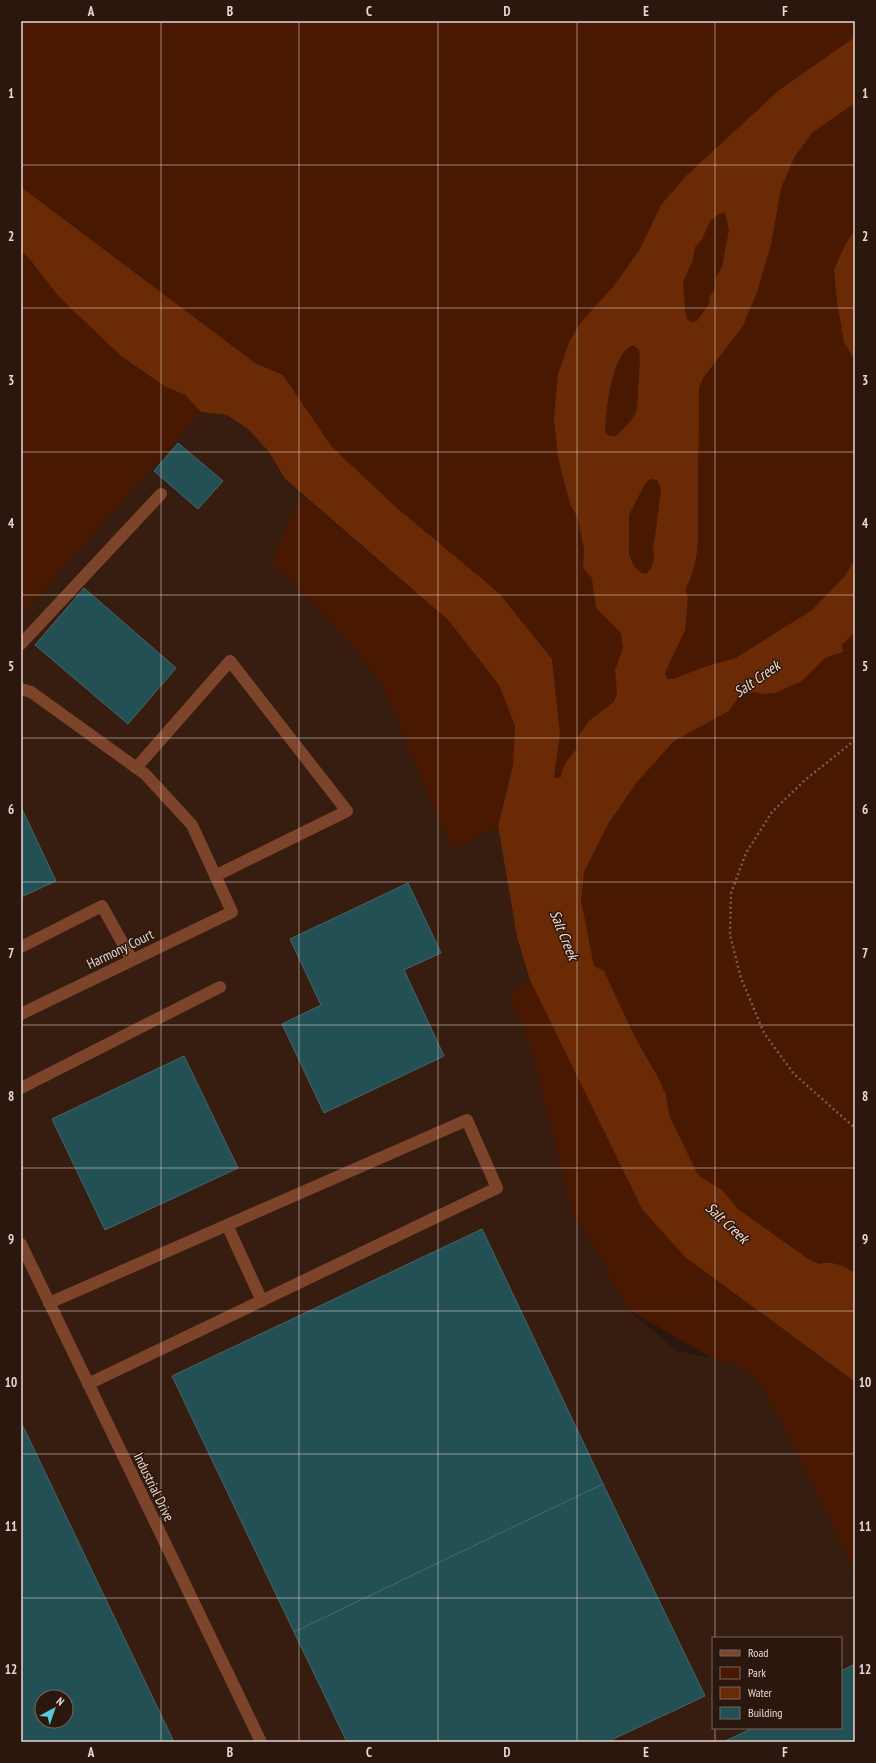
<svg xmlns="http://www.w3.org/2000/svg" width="876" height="1763" font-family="'PT Sans Narrow',sans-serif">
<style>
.built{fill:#371c10;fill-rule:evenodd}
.green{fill:#491800}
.water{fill:#6a2a05;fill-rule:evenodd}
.building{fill:#225054;stroke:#466669;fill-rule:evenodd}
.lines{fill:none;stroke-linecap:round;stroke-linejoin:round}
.path{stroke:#726057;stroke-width:2.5;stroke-dasharray:2 3;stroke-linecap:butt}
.minor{stroke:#7b442b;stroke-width:12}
.grid{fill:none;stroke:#e7d8d1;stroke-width:1;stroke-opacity:0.55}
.labels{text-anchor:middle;stroke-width:3;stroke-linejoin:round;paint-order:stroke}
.street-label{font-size:14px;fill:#e7d8d1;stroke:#2b170d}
.water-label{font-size:15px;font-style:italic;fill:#f3dad0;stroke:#2b170d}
.neatline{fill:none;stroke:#e7d8d1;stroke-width:1.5}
.grid-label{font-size:13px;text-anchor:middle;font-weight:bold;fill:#e7d8d1}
</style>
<rect width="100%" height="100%" fill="#2b170d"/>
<path class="built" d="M201,412L227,415L248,429L269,452L285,479L301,494L273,562L333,624L380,680L452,850L498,826L517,937L530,980L509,992L530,1047L573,1215L592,1241L627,1309L677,1351L712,1358L734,1364L756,1378L781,1421L855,1572V1742H21V616ZM713,1638H841V1728H713ZM42,1697H66V1721H42Z"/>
<g class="green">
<polygon points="21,21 855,21 855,1273 849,1269 819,1264 807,1258 738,1209 723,1191 698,1175 669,1115 666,1095 657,1074 636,1039 604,971 594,966 554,778 560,734 552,659 499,593 397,508 332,447 283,375 255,363 21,187"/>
<polygon points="21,252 28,257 59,297 121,356 164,386 185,395 201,412 21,616"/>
<polygon points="301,494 448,620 499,685 515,726 513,765 498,826 452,850 380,680 333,624 272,562"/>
<polygon points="530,980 642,1209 685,1257 855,1382 855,1572 781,1421 756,1378 734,1364 712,1358 627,1309 592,1241 573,1215 530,1047 509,992"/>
</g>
<g class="water">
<path d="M855,37V103L813,132L795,156L781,188L771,245L757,292L743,326L703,378L699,388C699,423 698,457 698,492C697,528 703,556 685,590L688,598L685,630L665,673L667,679H673L704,667L736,658L812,610L844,577L855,560V632L842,645L843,652L825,658L802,681L775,693L763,694L754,692L740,695L729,711L674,741L637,782L608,824L584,872L581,900L594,966L604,971L636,1039L657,1075L666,1095L669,1115L698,1175L723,1191L738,1209L807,1258L819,1264C830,1260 845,1266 855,1273V1382L685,1257L642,1209L530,980L517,937L498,826L513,765L515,726L499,685L448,620L285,479L269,452L248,429L227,415L201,412L185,395L164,386L121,356L59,297L28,257L21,252V187L255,363L283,375L332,447L397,508L499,593L552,659L560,734L554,778L561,777C563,765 568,758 577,749L576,739L590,720L614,702L617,693L615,670L623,648L621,633L596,608L592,578L583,568L584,549L578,518L570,504L558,458L554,418L558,374L570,340L582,321L613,287L640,249L661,205L687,175L778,91ZM725,212L729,230L722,267L715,279V289L710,296L709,304L697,321L691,322L687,319L685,309L683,282L693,260L695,247L701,241L711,220L719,214ZM633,345L639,350C641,362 639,374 638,387C637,396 639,403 636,412C632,421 623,429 616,436C611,437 608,436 605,432C606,411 611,354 633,345ZM651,479L657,480L661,489L655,537C650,550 660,561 646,574L640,572L634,566L629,554V515L646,482Z"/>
<polygon points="855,230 855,360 844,342 837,301 834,270 845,245"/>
</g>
<g class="building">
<polygon points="178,443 223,481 198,509 154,471"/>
<polygon points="84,588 176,668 128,724 35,645"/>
<polygon points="21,807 56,881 21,897"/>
<polygon points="408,883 441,953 404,970 444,1056 324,1113 282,1024 321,1005 290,939"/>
<polygon points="184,1056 238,1168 105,1230 52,1119"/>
<polygon points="482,1229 603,1484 294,1632 172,1376"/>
<path d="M21,1422L174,1742H21ZM42,1697H66V1721H42Z"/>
<polygon points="603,1484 705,1696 607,1742 347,1742 294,1632"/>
<polygon points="855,1664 855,1742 723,1742 753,1728 841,1728 841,1671"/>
</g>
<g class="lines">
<polyline class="path" points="855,740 805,780 772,812 746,853 731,893 730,935 741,978 764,1033 794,1074 855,1128"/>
<g class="minor">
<polyline points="21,644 161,494"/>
<polyline points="21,689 31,692 145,774 192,825 232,912 21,1014"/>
<polyline points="136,768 230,661 347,811 215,876"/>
<polyline points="21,947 102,906 132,960"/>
<polyline points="21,1088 220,987"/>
<polyline points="227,1225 262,1301"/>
<polyline points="21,1244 261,1742"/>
<polyline points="49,1303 467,1120 497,1188 88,1384"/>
</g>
</g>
<path class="grid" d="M161,21V1742M299,21V1742M438,21V1742M577,21V1742M715,21V1638M21,165H855M21,308H855M21,452H855M21,595H855M21,738H855M21,882H855M21,1025H855M21,1168H855M21,1311H855M21,1454H855M21,1598H855M715,1728V1742"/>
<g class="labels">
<g class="street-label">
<text transform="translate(120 949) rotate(-26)" y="5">Harmony Court</text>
<text transform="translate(154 1487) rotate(64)" y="5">Industrial Drive</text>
</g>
<g class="water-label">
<text transform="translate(757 679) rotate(-35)" y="5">Salt Creek</text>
<text transform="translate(564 935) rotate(68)" y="5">Salt Creek</text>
<text transform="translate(727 1223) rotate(43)" y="5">Salt Creek</text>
</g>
</g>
<rect width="876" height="1763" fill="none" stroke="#2b170d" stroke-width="44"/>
<rect x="712" y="1637" width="130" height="92" fill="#2b170d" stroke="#76645b"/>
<rect x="720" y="1650" width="20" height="6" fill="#7b442b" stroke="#76645b"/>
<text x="748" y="1657" font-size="12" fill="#e7d8d1">Road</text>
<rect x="720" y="1667" width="20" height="12" fill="#491800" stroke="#76645b"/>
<text x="748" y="1677" font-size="12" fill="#e7d8d1">Park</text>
<rect x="720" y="1687" width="20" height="12" fill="#6a2a05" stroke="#76645b"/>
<text x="748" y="1697" font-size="12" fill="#e7d8d1">Water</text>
<rect x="720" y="1707" width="20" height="12" fill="#225054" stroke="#76645b"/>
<text x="748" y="1717" font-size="12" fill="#e7d8d1">Building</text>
<g transform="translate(54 1709) rotate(40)"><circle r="19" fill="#2b170d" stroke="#76645b"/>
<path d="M0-3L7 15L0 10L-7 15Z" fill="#52ccd6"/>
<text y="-6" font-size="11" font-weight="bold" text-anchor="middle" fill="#e7d8d1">N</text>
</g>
<rect x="22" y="22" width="832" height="1719" class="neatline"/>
<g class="grid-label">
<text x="91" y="16">A</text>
<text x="230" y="16">B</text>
<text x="369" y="16">C</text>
<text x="507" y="16">D</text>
<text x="646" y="16">E</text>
<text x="785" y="16">F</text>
<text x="11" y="98">1</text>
<text x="865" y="98">1</text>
<text x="11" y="241">2</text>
<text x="865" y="241">2</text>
<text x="11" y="385">3</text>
<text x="865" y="385">3</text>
<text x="11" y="528">4</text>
<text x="865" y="528">4</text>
<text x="11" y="671">5</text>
<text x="865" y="671">5</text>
<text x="11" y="814">6</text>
<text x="865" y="814">6</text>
<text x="11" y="958">7</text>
<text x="865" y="958">7</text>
<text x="11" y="1101">8</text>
<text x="865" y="1101">8</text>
<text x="11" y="1244">9</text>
<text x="865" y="1244">9</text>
<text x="11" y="1387">10</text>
<text x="865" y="1387">10</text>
<text x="11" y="1531">11</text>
<text x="865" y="1531">11</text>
<text x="11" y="1674">12</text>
<text x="865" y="1674">12</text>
<text x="91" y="1757">A</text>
<text x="230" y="1757">B</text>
<text x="369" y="1757">C</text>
<text x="507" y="1757">D</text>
<text x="646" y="1757">E</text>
<text x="785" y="1757">F</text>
</g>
</svg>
